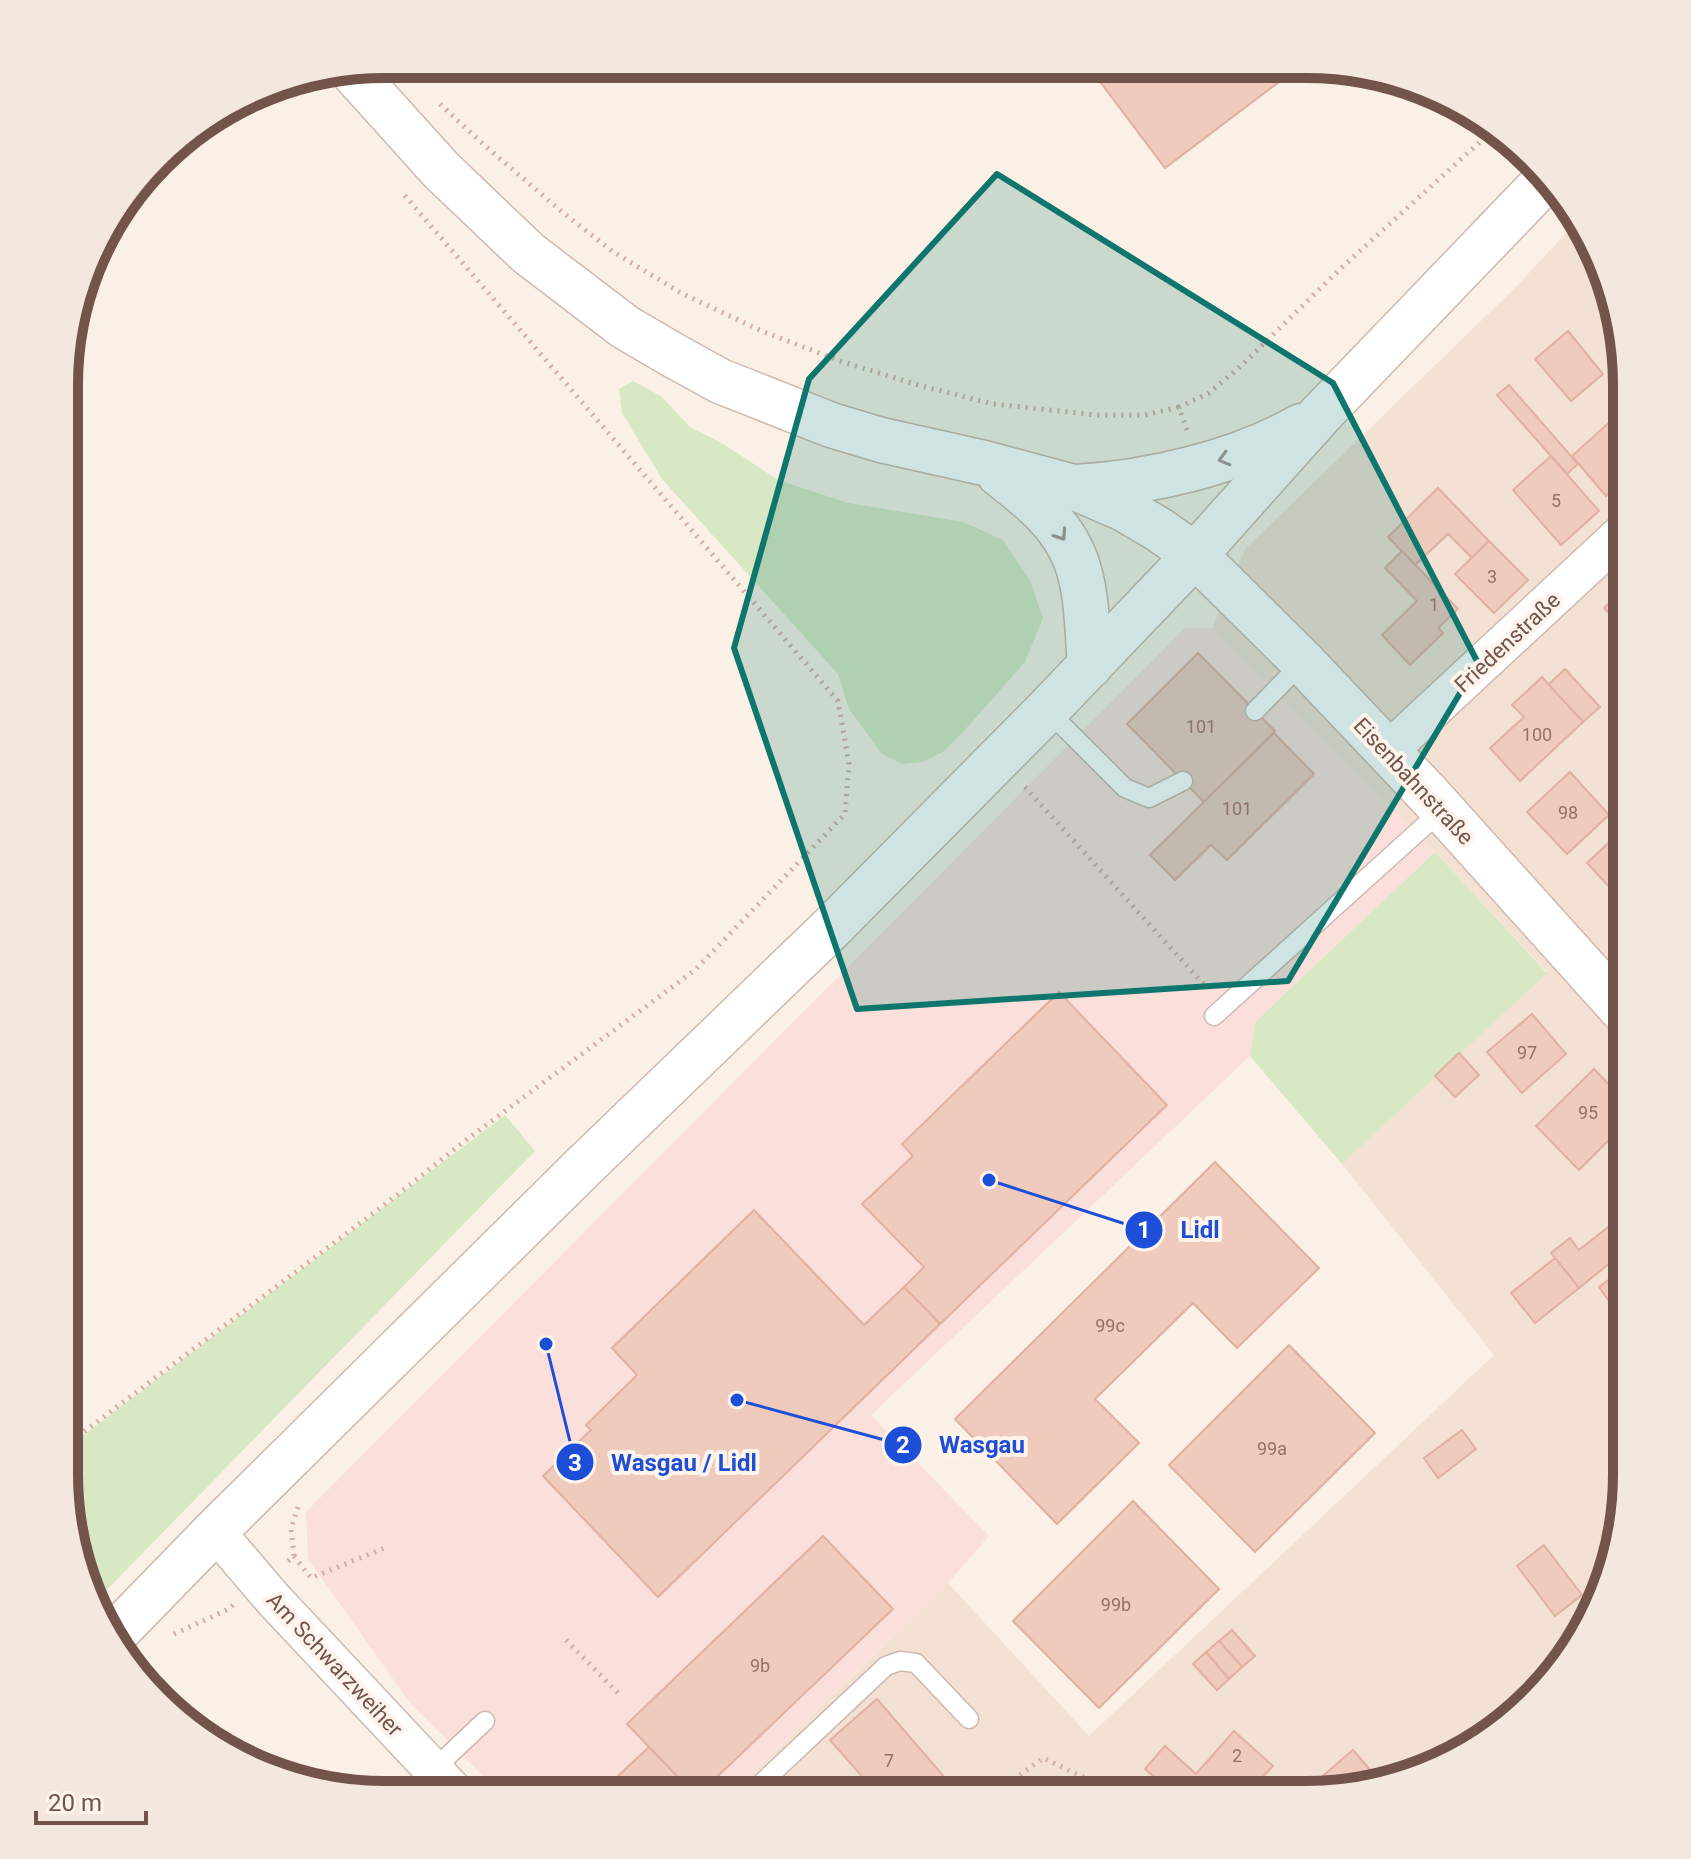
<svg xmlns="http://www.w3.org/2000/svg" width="1691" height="1859" font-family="Roboto,sans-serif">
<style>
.residential{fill:#f3e1d4}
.commercial{fill:#fbdfda}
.green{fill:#d8e8c4}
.building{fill:#efcbbe;stroke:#e1b09f;stroke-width:2}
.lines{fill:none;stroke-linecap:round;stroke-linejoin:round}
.service-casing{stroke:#ceb9af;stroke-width:21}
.minor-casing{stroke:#ceb9af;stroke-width:41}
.secondary-casing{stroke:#d1b8ac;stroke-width:47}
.path{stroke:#d4aea1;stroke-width:5;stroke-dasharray:2 6;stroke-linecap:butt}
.service{stroke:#fff;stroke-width:18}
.minor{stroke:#fff;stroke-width:38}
.secondary{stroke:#fff;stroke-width:44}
.oneway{stroke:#ab9893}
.marked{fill:#0f766e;fill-opacity:0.2;stroke:#0f766e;stroke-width:6;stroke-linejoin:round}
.labels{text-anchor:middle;stroke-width:8;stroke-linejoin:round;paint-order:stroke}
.number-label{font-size:18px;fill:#927268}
.street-label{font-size:22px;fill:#73544b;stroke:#fef4eb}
.rim{fill:none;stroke:#73544b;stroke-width:10}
.leader{fill:none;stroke:#1d4ed8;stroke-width:3}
.callout-dot{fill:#1d4ed8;stroke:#fef4eb;stroke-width:3}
.mark-label{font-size:24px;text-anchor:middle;font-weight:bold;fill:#fff}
.callout-label{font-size:24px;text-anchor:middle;font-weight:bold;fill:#1d4ed8;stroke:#fef4eb;stroke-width:8;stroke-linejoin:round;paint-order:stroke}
</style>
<rect width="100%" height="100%" fill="#fbf0e5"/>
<polygon class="residential" points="1579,219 1610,282 1626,364 1626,1495 1584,1634 1484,1741 1409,1778 1327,1794 731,1794 948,1583 1089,1736 1494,1355 1342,1164 1547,972 1435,852 1212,628 1245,549 1516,287"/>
<polygon class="commercial" points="1185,628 1212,628 1435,852 1255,1022 1250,1056 871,1415 989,1536 948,1583 730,1794 501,1794 410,1703 308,1559 306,1512"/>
<g class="green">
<polygon points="633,381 661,396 690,427 725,445 778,480 848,503 963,522 1003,540 1030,580 1043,618 1025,662 963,732 943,752 922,762 902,764 882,754 849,709 838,674 662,479 622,413 619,389"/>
<polygon points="1435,852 1547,973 1342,1164 1250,1056 1255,1022"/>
<polygon points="505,1115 535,1151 94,1603 81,1577 65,1495 65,1449"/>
</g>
<g class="building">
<polygon points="1124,66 1299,67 1165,168 1101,83"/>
<polygon points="1568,331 1603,374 1571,401 1535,359"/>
<polygon points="1509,385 1578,464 1567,474 1497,395"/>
<polygon points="1613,419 1626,434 1626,478 1606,496 1572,456"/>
<polygon points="1551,456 1599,511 1561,545 1513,490"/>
<polygon points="1438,488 1489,541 1472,558 1448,534 1415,565 1388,537"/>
<polygon points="1489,541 1528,580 1494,613 1455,574"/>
<polygon points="1402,551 1458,609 1438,628 1443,633 1410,665 1382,635 1417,601 1385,568"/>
<polygon points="1626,587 1626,631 1604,608"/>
<polygon points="1198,653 1275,731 1204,802 1127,724"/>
<polygon points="1565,669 1600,707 1583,722 1548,685"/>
<polygon points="1542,677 1583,722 1520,781 1490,748 1524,717 1512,705"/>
<polygon points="1274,733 1314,774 1227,860 1211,845 1175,880 1150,855"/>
<polygon points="1570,772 1609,815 1567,854 1527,812"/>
<polygon points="1626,826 1626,905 1587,863"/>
<polygon points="1059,992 1167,1105 940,1324 904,1287 924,1267 862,1204 913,1156 902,1144"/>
<polygon points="1532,1014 1566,1054 1522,1093 1487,1052"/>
<polygon points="1459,1053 1479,1075 1455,1097 1435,1076"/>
<polygon points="1594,1069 1626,1102 1626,1123 1579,1170 1536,1126"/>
<polygon points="1215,1162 1319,1268 1237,1348 1193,1303 1095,1399 1139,1443 1057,1524 955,1419"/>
<polygon points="1626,1162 1626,1179 1618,1169"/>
<polygon points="754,1210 864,1325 904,1287 940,1324 658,1597 543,1476 591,1430 586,1425 637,1375 612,1348"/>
<polygon points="1621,1217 1626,1223 1626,1250 1579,1288 1551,1253 1570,1238 1579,1250"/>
<polygon points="1555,1258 1579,1288 1535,1323 1511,1293"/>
<polygon points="1626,1267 1626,1325 1599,1287"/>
<polygon points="1289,1345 1375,1433 1255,1552 1169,1465"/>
<polygon points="1462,1430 1476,1449 1438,1478 1424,1458"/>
<polygon points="1133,1501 1219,1589 1099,1708 1013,1621"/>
<polygon points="823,1536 893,1609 699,1794 694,1794 627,1724"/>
<polygon points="1544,1545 1582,1595 1555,1616 1517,1566"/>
<polygon points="1232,1630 1255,1656 1242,1667 1219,1641"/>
<polygon points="1219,1641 1242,1667 1229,1679 1206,1652"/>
<polygon points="1206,1652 1229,1679 1217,1690 1193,1664"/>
<polygon points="877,1699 959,1794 851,1794 866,1781 830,1740"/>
<polygon points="1234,1731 1273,1766 1247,1794 1174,1794 1145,1769 1165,1746 1196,1774"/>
<polygon points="649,1747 694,1794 599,1794"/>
<polygon points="1353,1750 1372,1772 1353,1789 1327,1794 1302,1794"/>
</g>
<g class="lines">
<defs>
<g id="service">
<polyline points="1047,710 1125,788 1149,798 1183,781"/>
<polyline points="1255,711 1303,662"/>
<polyline points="1214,1016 1442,810"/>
<polyline points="433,1770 485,1721"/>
<polyline points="750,1794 886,1666 900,1661 916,1663 969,1719"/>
</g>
<g id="minor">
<polyline points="1387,752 1626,530"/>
<polyline points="215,1531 274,1600 456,1794"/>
</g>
<g id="secondary">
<polyline points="351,70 441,170 528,253 625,327 671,354 720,381 831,425 881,440 984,463 1073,487 1124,509 1158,529 1195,555 1303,662 1429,795 1626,1014"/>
<path d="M999,474C1030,498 1062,523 1076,561C1088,594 1087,632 1090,666"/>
<path d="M1075,487C1149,483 1236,463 1301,426"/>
<polyline points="111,1638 215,1531 582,1168 830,929 1047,710 1195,555 1320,415 1545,181"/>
</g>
</defs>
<use href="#service" class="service-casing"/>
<use href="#minor" class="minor-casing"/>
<use href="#secondary" class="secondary-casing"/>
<g class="path">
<polyline points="304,77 313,89"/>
<polyline points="440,104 484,145 561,211 612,251 681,293 764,332 843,362 918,385 993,404 1097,415 1145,415 1179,407"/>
<polyline points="1187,430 1179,407 1209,393 1241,366 1339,270 1492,131"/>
<polyline points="1025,787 1206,987"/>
<polyline points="65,1446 396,1196 466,1140 695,970 845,814 849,764 838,701 401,191"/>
<polyline points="294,1556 311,1578 387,1547"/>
<polyline points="288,1561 294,1556 291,1529 298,1507"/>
<polyline points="174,1634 229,1609 233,1605"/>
<polyline points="566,1640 621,1696"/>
<polyline points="994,1794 1043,1758 1119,1794"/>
</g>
<use href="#service" class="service"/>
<use href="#minor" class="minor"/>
<use href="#secondary" class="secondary"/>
</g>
<defs><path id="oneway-chevron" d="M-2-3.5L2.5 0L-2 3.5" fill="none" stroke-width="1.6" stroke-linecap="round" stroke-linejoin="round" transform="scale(2)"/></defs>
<g class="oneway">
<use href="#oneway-chevron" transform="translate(1224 459) rotate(164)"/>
<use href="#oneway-chevron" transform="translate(1061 535) rotate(56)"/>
</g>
<path class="marked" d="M997,174L1333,383L1478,663L1288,981L857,1009L734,648L809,379Z"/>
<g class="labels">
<g class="number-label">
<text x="1556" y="507">5</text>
<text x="1492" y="583">3</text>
<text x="1434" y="611">1</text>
<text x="1201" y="733">101</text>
<text x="1537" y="741">100</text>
<text x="1237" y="815">101</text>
<text x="1568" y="819">98</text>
<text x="1527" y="1059">97</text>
<text x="1588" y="1119">95</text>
<text x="1110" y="1332">99c</text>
<text x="1272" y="1455">99a</text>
<text x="1116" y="1611">99b</text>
<text x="760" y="1672">9b</text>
<text x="1237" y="1762">2</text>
<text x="889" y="1767">7</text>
</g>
<g class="street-label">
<text transform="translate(1507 642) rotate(-43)" y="8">Friedenstraße</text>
<text transform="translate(1414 781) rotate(47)" y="8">Eisenbahnstraße</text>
<text transform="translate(335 1664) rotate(47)" y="8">Am Schwarzweiher</text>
</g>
</g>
<path d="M0 0H1691V1859H0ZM385 78H1306A307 307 0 0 1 1613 385V1474A307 307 0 0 1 1306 1781H385A307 307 0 0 1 78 1474V385A307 307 0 0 1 385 78Z" fill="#f3e7de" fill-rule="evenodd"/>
<path class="rim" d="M385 78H1306A307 307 0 0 1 1613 385V1474A307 307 0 0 1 1306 1781H385A307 307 0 0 1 78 1474V385A307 307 0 0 1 385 78Z"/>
<path class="leader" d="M989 1180L1144 1230M737 1400L903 1445M546 1344L575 1462"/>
<g class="callout-dot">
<circle cx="989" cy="1180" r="8"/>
<circle cx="737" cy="1400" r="8"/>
<circle cx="546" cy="1344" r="8"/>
<circle cx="1144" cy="1230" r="20"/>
<circle cx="903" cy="1445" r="20"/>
<circle cx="575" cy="1462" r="20"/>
</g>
<g class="mark-label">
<text x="1144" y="1238">1</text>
<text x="903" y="1453">2</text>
<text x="575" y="1471">3</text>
</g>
<g class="callout-label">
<text x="1200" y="1238">Lidl</text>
<text x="982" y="1453">Wasgau</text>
<text x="684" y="1471">Wasgau / Lidl</text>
</g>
<path d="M36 1811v12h110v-12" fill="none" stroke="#73544b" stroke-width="4"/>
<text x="48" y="1811" font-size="24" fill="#73544b" stroke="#fef4eb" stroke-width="6" paint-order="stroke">20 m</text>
</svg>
